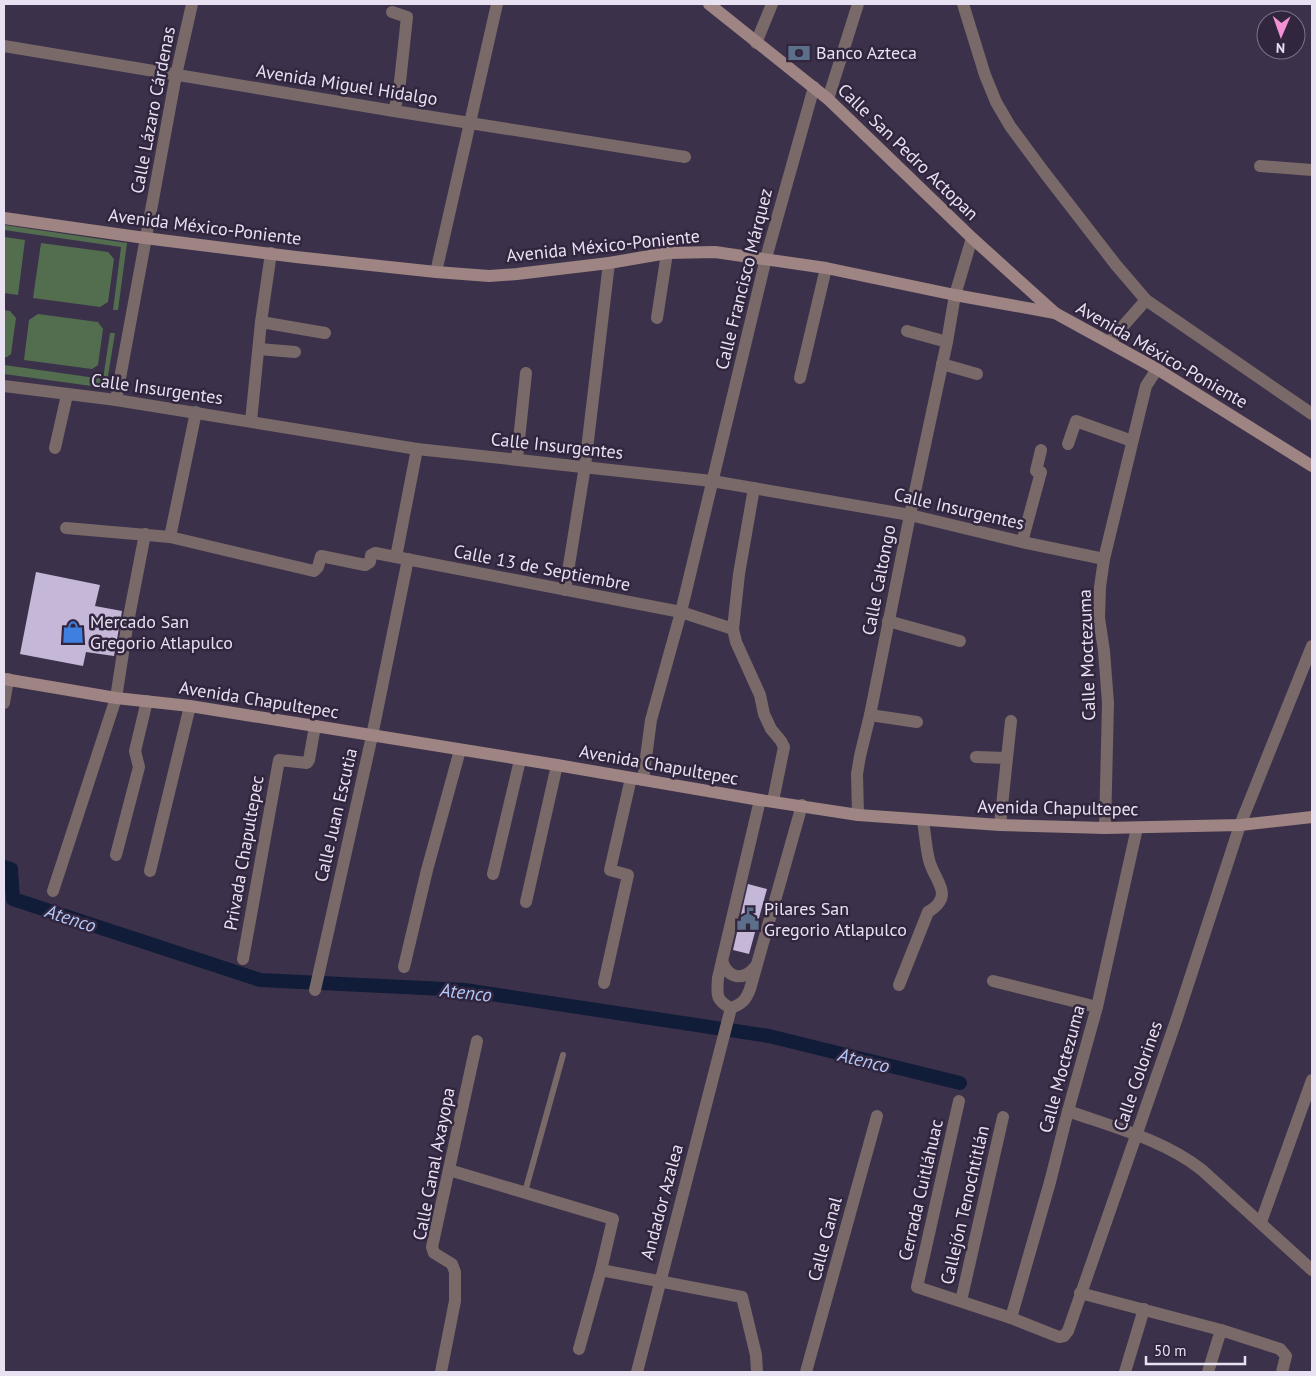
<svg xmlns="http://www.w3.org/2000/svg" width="1316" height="1376" font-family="'PT Sans',sans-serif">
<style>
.forest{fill:#526e4f}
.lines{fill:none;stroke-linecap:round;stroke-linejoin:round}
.canal{stroke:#101c38;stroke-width:14}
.building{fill:#c5b7d7}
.service{stroke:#796968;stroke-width:6}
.minor{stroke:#796968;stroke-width:12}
.tertiary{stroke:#796968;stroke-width:12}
.secondary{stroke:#9e8482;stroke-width:12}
.labels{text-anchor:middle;stroke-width:5;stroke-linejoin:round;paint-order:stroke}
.poi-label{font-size:18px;fill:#e8e1f2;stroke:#32263f;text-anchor:start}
.street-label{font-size:18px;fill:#e8e1f2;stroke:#32263f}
.water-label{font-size:19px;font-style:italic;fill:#b2c9f7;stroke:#32263f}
</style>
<rect width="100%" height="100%" fill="#3c314a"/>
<g class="forest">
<polygon points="4,225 127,243 118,310 113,310 121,247 4,230"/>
<polygon points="4,237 25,240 18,295 4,293"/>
<polygon points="41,243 108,252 114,259 108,302 100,307 33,298"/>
<polygon points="4,310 10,311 16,318 11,354 7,357 4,357"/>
<polygon points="38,314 98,322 103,329 98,365 92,369 24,360 29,320"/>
<polygon points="110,333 115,333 106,388 4,374 4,365 103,379"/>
</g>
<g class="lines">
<polyline class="canal" points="4,867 11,869 13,899 260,980 465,990 769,1036 960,1083"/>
</g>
<g class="building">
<polygon points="36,572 100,585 95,606 122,611 114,656 86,652 83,666 20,654"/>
<polygon points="748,884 767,889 749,954 733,950"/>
</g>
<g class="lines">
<polyline class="service" points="525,1192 563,1055"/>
<g class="minor">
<polyline points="392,12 407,17 399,91 394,111"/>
<polyline points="756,43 772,4"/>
<polyline points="4,46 394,111 685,157"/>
<polyline points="828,99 858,4"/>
<polyline points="1260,166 1312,170"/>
<polyline points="436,272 497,4"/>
<polyline points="657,318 667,253"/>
<polyline points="261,322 325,333"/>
<polyline points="907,331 947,342"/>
<polyline points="259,349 295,352"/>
<polyline points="942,364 977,374"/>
<polyline points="800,378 826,268"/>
<polyline points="4,386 116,400 417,449 712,481 910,515 1022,542 1104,559"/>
<polyline points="116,400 176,75 192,4"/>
<polyline points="251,421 261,322 271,253"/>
<polyline points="1068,444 1076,421 1132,441"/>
<polyline points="55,448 67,395"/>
<polyline points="417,449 396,557 681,612 766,258 814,87"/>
<polyline points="517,459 526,373"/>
<polyline points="754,488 739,574 733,629 736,642 760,695 764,714 771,729 781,741 784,747 773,801"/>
<polyline points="66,528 170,537 314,571 318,567 321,556 365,565 370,562 371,555 375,553 396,557"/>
<polyline points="170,537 196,412"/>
<polyline points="1022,542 1041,472 1036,471 1041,450"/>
<polyline points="565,590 585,466 609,263"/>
<polyline points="888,621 960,641"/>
<polyline points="4,703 8,679"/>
<polyline points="870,715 917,722"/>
<polyline points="976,757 1007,758 1011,721"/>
<polyline points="643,780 651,720 681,612 733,629"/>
<polyline points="858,815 857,774 860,756 870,715 910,515 947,342 955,295 972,238"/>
<polyline points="1000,825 1007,758"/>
<polyline points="1105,828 1108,703 1104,651 1099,618 1100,587 1104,559 1146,386 1157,369"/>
<polyline points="116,855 139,767 135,751 147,701"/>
<polyline points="150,871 190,706"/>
<polyline points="493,874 520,760"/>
<polyline points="53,891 116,698 127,627 145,534"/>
<polyline points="526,902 557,765"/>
<polyline points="243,959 279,760 307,763 309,760 315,726"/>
<path d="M722,961C729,980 744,981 756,966"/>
<polyline points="404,967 427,870 460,750"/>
<polyline points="993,981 1097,1007"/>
<polyline points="604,983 628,875 610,870 631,778"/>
<path d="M899,985L928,912C956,895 934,881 929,860C926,848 925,833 923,821"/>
<polyline points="315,990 372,736 408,559"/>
<path d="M731,1008C715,1000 717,994 718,978L760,800"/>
<path d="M731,1008C742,1004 746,1000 750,989L802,805"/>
<polyline points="959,1101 917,1287 1011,1318 1059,1337 1064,1336 1068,1331 1177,1018 1240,825 1312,646"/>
<path d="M1068,1111C1113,1127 1164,1140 1202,1170L1312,1270"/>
<polyline points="449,1170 613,1219 601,1270 579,1349"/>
<polyline points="1261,1222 1312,1080"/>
<polyline points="601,1270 742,1297 756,1355 757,1372"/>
<polyline points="1080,1293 1221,1330 1280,1349 1286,1356 1282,1372"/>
<polyline points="961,1301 1003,1117"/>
<polyline points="1011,1318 1050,1182 1068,1111 1097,1007 1137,828"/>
<polyline points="441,1372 455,1301 455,1272 452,1264 434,1253 432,1247 477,1041"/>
<polyline points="637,1372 731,1008"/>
<polyline points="806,1372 877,1116"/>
<polyline points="1125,1372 1144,1309"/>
<polyline points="1208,1372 1221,1330"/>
</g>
<g class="tertiary">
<polyline points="963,4 985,75 996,102 1010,126 1044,172 1116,265 1146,300 1312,414"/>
<polyline points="1109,342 1146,300"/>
</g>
<g class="secondary">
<polyline points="709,4 828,99 972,238 1055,313"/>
<polyline points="4,218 145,238 296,257 436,272 489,276 517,274 609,263 667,253 715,252 826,268 955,295 1055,313 1157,369 1312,466"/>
<polyline points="4,679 116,698 190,706 315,726 557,765 760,800 858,815 1000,825 1105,828 1240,825 1312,817"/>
</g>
</g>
<defs>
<symbol id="bank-bare" viewBox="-9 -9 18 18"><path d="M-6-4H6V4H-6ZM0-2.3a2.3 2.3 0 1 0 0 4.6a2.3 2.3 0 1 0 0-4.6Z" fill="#5c6f8a" stroke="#32263f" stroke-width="2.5" paint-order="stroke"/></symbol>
<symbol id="shop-bare" viewBox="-9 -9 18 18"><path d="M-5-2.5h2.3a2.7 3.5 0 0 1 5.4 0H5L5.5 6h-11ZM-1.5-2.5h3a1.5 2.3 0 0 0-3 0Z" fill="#3f7fe0" stroke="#32263f" stroke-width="2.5" paint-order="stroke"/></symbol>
<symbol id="civic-bare" viewBox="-9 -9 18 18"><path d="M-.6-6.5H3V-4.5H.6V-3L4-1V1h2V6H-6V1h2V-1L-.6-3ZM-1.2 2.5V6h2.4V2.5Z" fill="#5c6f8a" stroke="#32263f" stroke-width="2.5" paint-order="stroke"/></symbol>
</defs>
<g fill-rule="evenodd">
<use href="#bank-bare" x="783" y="37" width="32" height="32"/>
<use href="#shop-bare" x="57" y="616" width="32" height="32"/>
<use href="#civic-bare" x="732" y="903" width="32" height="32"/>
</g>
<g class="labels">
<g class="poi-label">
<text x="816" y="59">Banco Azteca</text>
<text x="90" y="628">Mercado San<tspan x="90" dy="21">Gregorio Atlapulco</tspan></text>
<text x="764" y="915">Pilares San<tspan x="764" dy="21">Gregorio Atlapulco</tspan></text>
</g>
<g class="street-label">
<text transform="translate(347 85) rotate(9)" y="6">Avenida Miguel Hidalgo</text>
<text transform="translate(153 110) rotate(-79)" y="6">Calle Lázaro Cárdenas</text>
<text transform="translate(908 152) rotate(44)" y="6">Calle San Pedro Actopan</text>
<text transform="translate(205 227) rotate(7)" y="6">Avenida México-Poniente</text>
<text transform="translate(603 246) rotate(-6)" y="6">Avenida México-Poniente</text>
<text transform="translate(744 279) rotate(-76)" y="6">Calle Francisco Márquez</text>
<text transform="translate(1162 355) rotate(30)" y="6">Avenida México-Poniente</text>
<text transform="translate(157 389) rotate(8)" y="6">Calle Insurgentes</text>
<text transform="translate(557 446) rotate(6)" y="6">Calle Insurgentes</text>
<text transform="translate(959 509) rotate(13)" y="6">Calle Insurgentes</text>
<text transform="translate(542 568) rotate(11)" y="6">Calle 13 de Septiembre</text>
<text transform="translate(879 580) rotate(-79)" y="6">Calle Caltongo</text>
<text transform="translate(1087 655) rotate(-92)" y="6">Calle Moctezuma</text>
<text transform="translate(259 700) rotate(9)" y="6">Avenida Chapultepec</text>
<text transform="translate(659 765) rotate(10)" y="6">Avenida Chapultepec</text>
<text transform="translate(1058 808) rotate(1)" y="6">Avenida Chapultepec</text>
<text transform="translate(336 815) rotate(-77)" y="6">Calle Juan Escutia</text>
<text transform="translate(244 853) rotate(-80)" y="6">Privada Chapultepec</text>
<text transform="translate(1062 1069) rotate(-75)" y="6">Calle Moctezuma</text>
<text transform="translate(1138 1076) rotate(-71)" y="6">Calle Colorines</text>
<text transform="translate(434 1164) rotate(-79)" y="6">Calle Canal Axayopa</text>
<text transform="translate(921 1190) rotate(-77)" y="6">Cerrada Cuitláhuac</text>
<text transform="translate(662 1202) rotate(-75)" y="6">Andador Azalea</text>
<text transform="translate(965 1205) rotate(-77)" y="6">Callejón Tenochtitlán</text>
<text transform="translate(825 1239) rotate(-75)" y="6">Calle Canal</text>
</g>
<g class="water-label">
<text transform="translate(71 918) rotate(18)" y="7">Atenco</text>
<text transform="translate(466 992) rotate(6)" y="7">Atenco</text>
<text transform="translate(864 1060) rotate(14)" y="7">Atenco</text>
</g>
</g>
<rect width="1316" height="1376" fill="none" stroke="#e8e1f2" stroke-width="10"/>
<g transform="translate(1281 35) rotate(182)"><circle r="24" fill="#32263f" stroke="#7b7187"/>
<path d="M0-4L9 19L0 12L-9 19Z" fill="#f391d5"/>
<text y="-8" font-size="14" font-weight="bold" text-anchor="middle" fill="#e8e1f2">N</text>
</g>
<path d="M1146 1356v8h99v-8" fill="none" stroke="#e8e1f2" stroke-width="2.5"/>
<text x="1154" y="1356" font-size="15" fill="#e8e1f2" stroke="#32263f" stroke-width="4" paint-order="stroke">50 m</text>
</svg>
